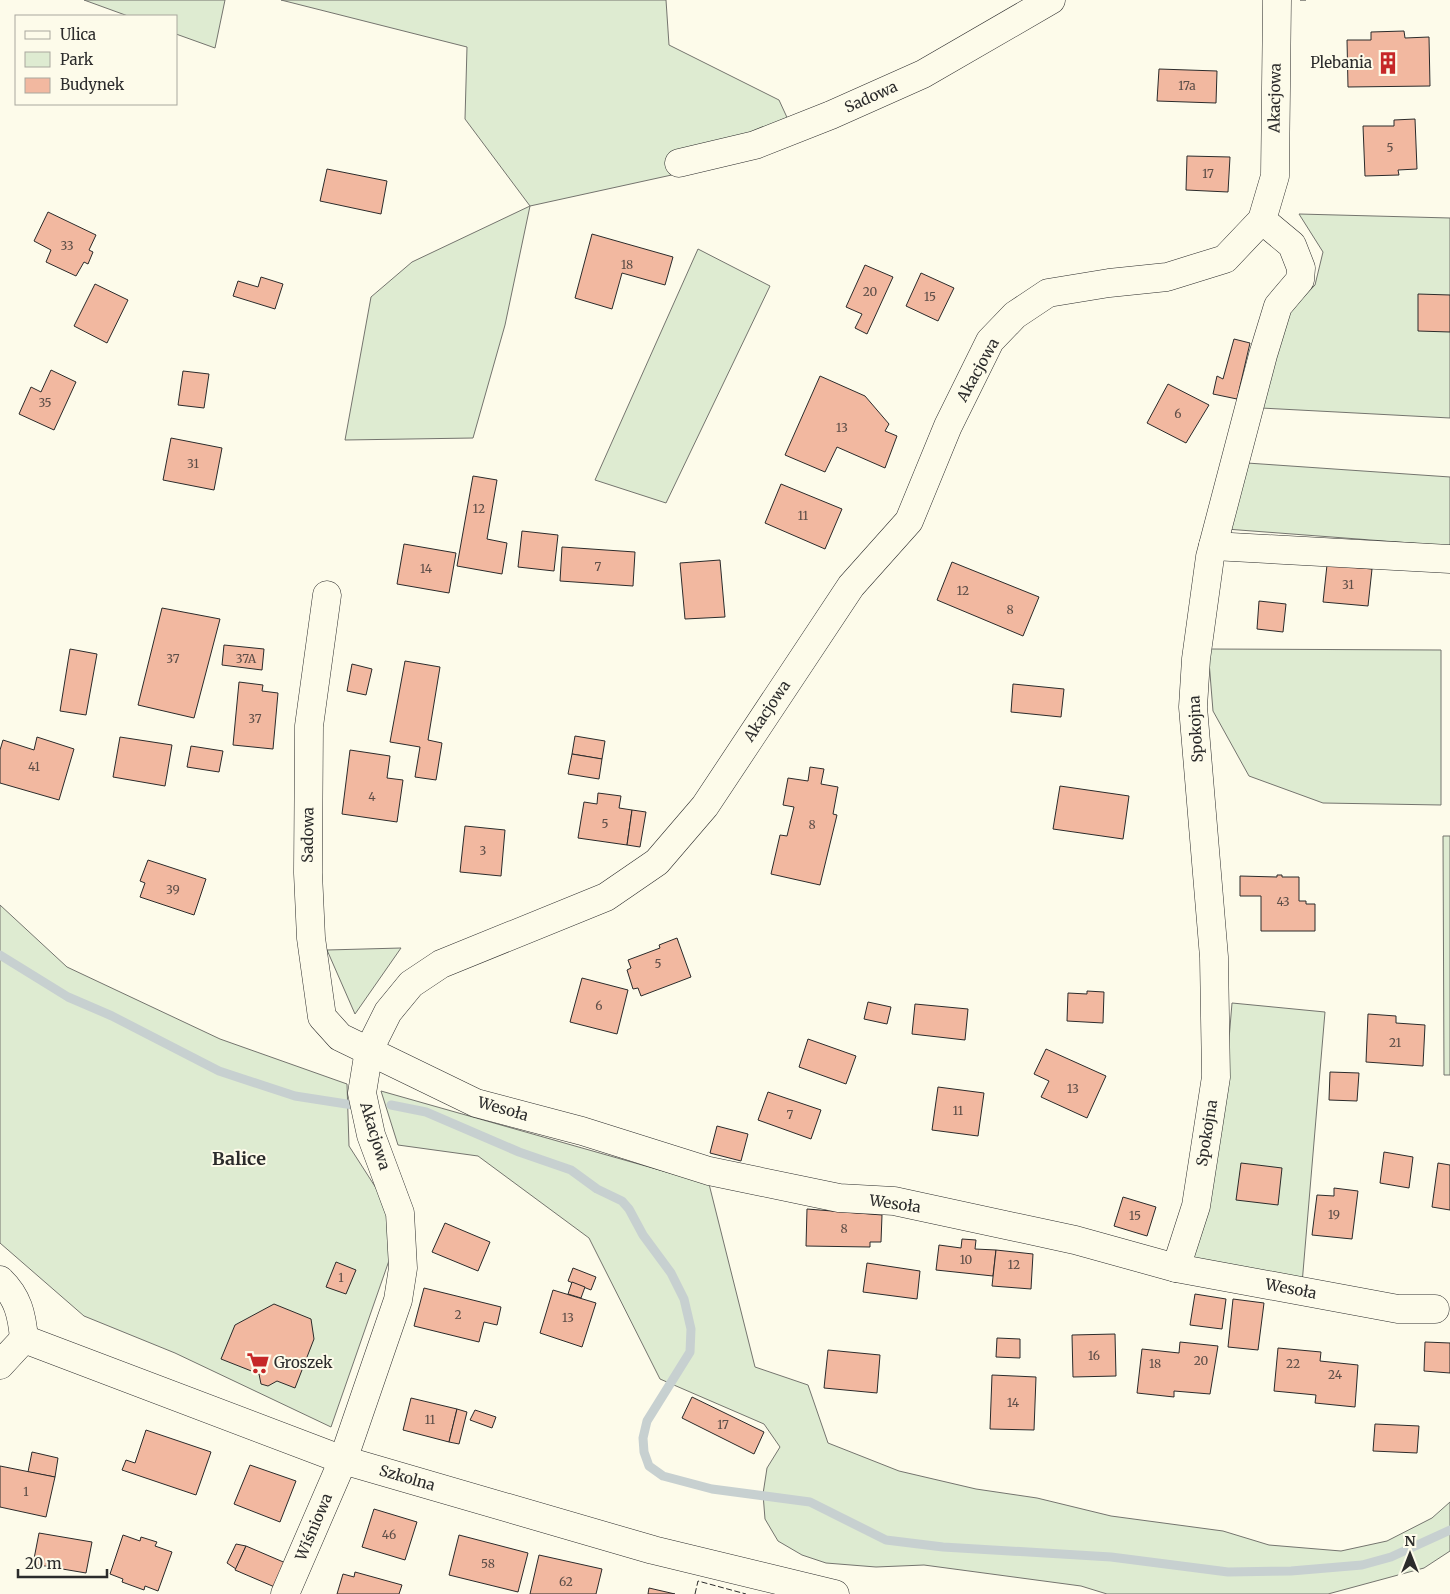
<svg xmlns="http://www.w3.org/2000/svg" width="1450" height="1594" font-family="Merriweather,serif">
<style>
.green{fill:#deebd1;stroke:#74746e}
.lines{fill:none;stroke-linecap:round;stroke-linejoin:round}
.stream{stroke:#c7d0d0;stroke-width:9}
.building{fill:#f2b8a0;stroke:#2b2b2b}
.minor-casing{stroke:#2b2b2b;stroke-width:29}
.minor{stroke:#fdfbea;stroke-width:28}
.fence{stroke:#2b2b2b;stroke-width:1;stroke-dasharray:6 2.5;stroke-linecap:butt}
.labels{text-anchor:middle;stroke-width:4;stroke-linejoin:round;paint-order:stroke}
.number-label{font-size:12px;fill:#5d4e48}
.poi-label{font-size:15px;fill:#2b2b2b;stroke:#fdfbea;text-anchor:end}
.street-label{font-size:15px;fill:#2b2b2b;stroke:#fdfbea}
.quarter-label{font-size:18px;font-weight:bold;fill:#2b2b2b;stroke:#fdfbea}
</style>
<rect width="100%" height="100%" fill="#fdfbea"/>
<g class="green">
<polygon points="84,0 225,0 215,48 176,34 176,16 128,16"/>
<polygon points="281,0 666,0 669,45 779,100 796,137 699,169 530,206 505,325 473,438 345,440 371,297 412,262 530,206 465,119 467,47"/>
<polygon points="1299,214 1450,218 1450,418 1261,408 1288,313 1315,285 1323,252"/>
<polygon points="698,249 770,286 666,503 595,480"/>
<polygon points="1247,463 1450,477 1450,546 1226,529"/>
<polygon points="1208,649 1441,650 1441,805 1323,803 1249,776 1213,711"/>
<polygon points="1443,836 1450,836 1450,1075 1444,1075"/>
<polygon points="0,905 67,967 220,1039 347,1084 349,1146 385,1202 392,1252 331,1427 175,1353 84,1316 0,1243"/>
<polygon points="401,948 355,1014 327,950"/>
<polygon points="1232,1003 1325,1012 1302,1284 1192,1260 1224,1100"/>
<polygon points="381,1091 709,1184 755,1367 808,1385 828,1443 899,1471 976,1489 1037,1498 1111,1516 1223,1531 1269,1545 1341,1551 1387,1541 1432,1518 1450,1502 1450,1551 1424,1568 1328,1594 1107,1594 1081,1586 924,1565 876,1567 826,1563 802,1555 778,1541 765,1519 763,1494 767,1468 780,1447 764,1424 660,1379 589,1238 478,1156 398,1145"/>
</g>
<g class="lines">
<g class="stream">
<polyline points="0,955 68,997 112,1016 219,1071 295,1096 353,1105"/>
<polyline points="391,1105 426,1112 519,1152 571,1170 597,1189 622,1201 629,1209 643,1235 671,1273 684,1299 691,1329 690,1352 647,1421 643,1438 644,1452 649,1466 663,1476 712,1489 810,1502 886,1540 943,1547 1111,1557 1228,1572 1291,1571 1362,1565 1391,1557 1450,1530"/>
</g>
</g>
<g class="building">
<polygon points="1404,31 1405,38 1429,37 1430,86 1348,87 1347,40 1371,40 1371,32"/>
<polygon points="1159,69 1217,71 1216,103 1157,101"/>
<polygon points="1415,119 1417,169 1398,170 1399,175 1365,176 1363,126 1394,126 1394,120"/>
<polygon points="1187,156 1230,157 1228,192 1186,190"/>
<polygon points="327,169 387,181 381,214 320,201"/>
<polygon points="48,212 96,235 89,250 93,252 88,264 84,262 76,276 46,262 51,250 34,241"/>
<polygon points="592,234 673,257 665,285 622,273 612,309 575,298"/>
<polygon points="865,265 893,277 867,334 855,328 862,314 846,307"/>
<polygon points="921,273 954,288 938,321 906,306"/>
<polygon points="261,277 283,284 275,309 233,296 238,281 258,287"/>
<polygon points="95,284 128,300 107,343 74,326"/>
<polygon points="1418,294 1450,295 1450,332 1418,331"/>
<polygon points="1234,339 1250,343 1237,399 1213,394 1217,376 1223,379"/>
<polygon points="51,370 76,382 54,430 19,414 31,387 41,392"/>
<polygon points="183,371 209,374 204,408 178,405"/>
<polygon points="820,376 865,396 889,424 885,431 897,436 885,468 837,447 825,472 785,455"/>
<polygon points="1168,384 1209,405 1186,443 1147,423"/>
<polygon points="171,438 222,448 214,490 163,480"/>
<polygon points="473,476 497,480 487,539 507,543 502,574 457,566"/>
<polygon points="781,484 842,509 825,549 765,523"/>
<polygon points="522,531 558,535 554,571 518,567"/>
<polygon points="404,544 456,553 449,593 397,584"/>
<polygon points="562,547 635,552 633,586 560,581"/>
<polygon points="720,560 725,617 685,619 680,563"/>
<polygon points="952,562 1039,597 1023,636 937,600"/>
<polygon points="1327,565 1372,569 1368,606 1323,602"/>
<polygon points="1259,601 1286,604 1283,632 1257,629"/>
<polygon points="162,608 220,619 194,718 138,705"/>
<polygon points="224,645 264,649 262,670 222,665"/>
<polygon points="70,649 97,654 86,715 60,711"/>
<polygon points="405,661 440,667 428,740 442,743 436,780 415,777 420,747 390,742"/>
<polygon points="352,664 372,669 366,695 347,691"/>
<polygon points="239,682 263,685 262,691 278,693 273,749 233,745"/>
<polygon points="1013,684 1064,689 1061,717 1011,712"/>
<polygon points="575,736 605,741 602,759 572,754"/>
<polygon points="37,737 74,749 59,800 0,783 0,750 3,740 34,750"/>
<polygon points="120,737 172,745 165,786 113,777"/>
<polygon points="191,746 223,751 219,772 187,767"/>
<polygon points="350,750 390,756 387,778 403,780 397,822 342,814"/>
<polygon points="572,754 602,759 599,779 568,774"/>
<polygon points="810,767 824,769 821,784 838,787 833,814 837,815 820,885 771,874 780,835 787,836 794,807 783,805 788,778 808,781"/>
<polygon points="1060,786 1129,796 1123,839 1053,829"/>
<polygon points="598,793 621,796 619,808 632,810 627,845 578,838 584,802 597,804"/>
<polygon points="632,810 646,812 640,847 627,845"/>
<polygon points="465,826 505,830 501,876 460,872"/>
<polygon points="148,860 206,879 194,915 140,897 145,883 140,881"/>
<polygon points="1277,875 1282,875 1282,877 1299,877 1299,901 1306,901 1306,904 1315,904 1315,931 1261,931 1261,896 1240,896 1240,876 1277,877"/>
<polygon points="677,938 691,977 641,996 638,988 633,989 627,970 631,968 628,960 660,948 659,945"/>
<polygon points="582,978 628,990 617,1034 570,1022"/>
<polygon points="1087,991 1104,992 1103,1023 1067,1021 1068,993 1087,994"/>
<polygon points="868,1002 891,1007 887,1024 864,1019"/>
<polygon points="915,1004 968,1009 965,1040 912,1034"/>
<polygon points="1368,1014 1396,1016 1396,1023 1425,1025 1423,1066 1366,1062"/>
<polygon points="808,1039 856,1056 846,1084 799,1067"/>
<polygon points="1046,1049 1106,1076 1087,1118 1041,1097 1049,1081 1034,1074"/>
<polygon points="1330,1072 1359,1073 1357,1101 1329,1100"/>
<polygon points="938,1087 984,1093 978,1136 932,1130"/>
<polygon points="768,1092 821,1110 811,1139 758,1120"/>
<polygon points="717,1126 748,1134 741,1161 710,1153"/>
<polygon points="1384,1152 1413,1157 1409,1188 1380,1183"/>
<polygon points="1241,1163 1282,1168 1278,1205 1236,1200"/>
<polygon points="1438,1163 1450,1165 1450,1210 1432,1207"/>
<polygon points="1334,1188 1358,1191 1352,1239 1312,1235 1317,1195 1334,1196"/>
<polygon points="1123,1197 1156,1207 1147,1236 1114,1226"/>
<polygon points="807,1209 882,1215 881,1242 870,1242 870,1247 806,1246"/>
<polygon points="445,1223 490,1242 478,1271 432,1252"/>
<polygon points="962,1239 976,1240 975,1249 996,1250 993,1276 936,1270 939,1245 961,1248"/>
<polygon points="996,1250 1033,1254 1031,1289 992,1286"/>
<polygon points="336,1262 356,1270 346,1294 326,1287"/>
<polygon points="867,1263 920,1271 917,1299 863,1292"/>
<polygon points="573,1268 596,1277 591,1290 568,1281"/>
<polygon points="572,1282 585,1287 581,1298 568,1294"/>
<polygon points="424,1288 501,1307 497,1325 484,1322 479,1342 414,1326"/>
<polygon points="553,1290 596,1303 582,1347 540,1333"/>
<polygon points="1195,1294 1226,1299 1222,1329 1190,1325"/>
<polygon points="1233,1299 1264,1303 1258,1350 1228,1347"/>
<polygon points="274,1304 311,1319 314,1339 295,1388 277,1381 268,1386 261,1384 259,1374 221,1359 235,1325"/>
<polygon points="1115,1334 1116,1376 1073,1377 1072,1335"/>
<polygon points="997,1338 1020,1339 1020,1358 996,1357"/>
<polygon points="1180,1342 1218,1346 1210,1394 1174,1391 1174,1397 1137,1393 1142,1349 1179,1353"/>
<polygon points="1425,1342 1450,1343 1450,1373 1424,1371"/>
<polygon points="1278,1348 1321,1352 1320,1361 1358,1365 1355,1407 1315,1403 1316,1395 1274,1391"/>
<polygon points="828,1350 880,1355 877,1393 824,1388"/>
<polygon points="992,1375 1036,1377 1034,1430 990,1429"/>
<polygon points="692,1397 764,1432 754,1454 682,1418"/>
<polygon points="411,1398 457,1409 449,1442 403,1430"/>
<polygon points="457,1409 467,1412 459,1444 449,1442"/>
<polygon points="475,1410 496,1417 492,1428 470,1420"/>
<polygon points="1375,1424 1419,1426 1417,1453 1373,1451"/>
<polygon points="146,1430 211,1452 196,1495 122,1470 126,1460 135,1463"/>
<polygon points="32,1452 58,1458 55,1477 28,1472"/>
<polygon points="250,1465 296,1481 280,1522 234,1504"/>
<polygon points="0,1466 55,1477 46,1517 0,1507"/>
<polygon points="374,1509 417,1522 405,1560 362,1547"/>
<polygon points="39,1533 92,1542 86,1573 33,1564"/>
<polygon points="123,1535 140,1541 141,1537 157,1542 155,1546 172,1552 158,1591 145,1586 144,1590 122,1582 123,1579 110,1574"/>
<polygon points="459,1535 528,1553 518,1592 449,1575"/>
<polygon points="236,1544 246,1546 236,1569 227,1563"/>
<polygon points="246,1546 288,1564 277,1588 235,1570"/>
<polygon points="539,1555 602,1569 596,1594 530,1594"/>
<polygon points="355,1572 402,1585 399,1594 337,1594 343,1574 354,1577"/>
<polygon points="649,1588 675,1594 648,1594"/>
</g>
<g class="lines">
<defs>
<g id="minor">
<polyline points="679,163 755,145 831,115 923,74 1051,0"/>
<polyline points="1213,546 1450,559"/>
<polyline points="327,595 309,726 308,873 311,938 322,1017 340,1037 476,1103 582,1131 709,1171 839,1198 894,1201 1075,1240 1176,1268 1398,1309 1435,1309"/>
<polyline points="1176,1268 1196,1206 1216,1077 1214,957 1193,707 1196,659 1210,557 1263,355 1278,306 1300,280 1301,268 1292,245 1262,220"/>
<path d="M0,1280C18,1297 22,1315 24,1339"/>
<polyline points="24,1339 343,1460 653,1550 835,1594"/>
<polyline points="0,1365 24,1339"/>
<polyline points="285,1594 343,1460 398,1300 403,1268 400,1213 371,1135 362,1093 369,1050 388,1012 411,984 441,964 606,897 657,862 705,806 851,586 909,521 948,426 990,341 1015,315 1048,293 1109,283 1167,277 1225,259 1262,220 1275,176 1277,0"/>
</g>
</defs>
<use href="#minor" class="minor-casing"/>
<use href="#minor" class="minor"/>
<g class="fence">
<polyline points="1300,0 1306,0"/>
<polyline points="695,1594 698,1581 746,1594"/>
</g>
</g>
<defs>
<symbol id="building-bare" viewBox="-9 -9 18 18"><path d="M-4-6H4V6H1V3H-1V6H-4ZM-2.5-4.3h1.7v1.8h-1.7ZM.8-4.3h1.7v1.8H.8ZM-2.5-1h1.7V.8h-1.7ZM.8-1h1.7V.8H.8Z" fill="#c62828" stroke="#fdfbea" stroke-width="2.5" paint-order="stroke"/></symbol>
<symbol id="supermarket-bare" viewBox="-9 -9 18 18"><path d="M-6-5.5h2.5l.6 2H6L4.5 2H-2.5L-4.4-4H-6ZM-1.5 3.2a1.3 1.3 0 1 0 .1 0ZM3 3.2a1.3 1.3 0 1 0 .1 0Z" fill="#c62828" stroke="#fdfbea" stroke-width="2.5" paint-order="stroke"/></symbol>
</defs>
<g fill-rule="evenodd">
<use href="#building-bare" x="1372" y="47" width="32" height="32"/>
<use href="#supermarket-bare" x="242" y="1347" width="32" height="32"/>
</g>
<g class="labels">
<g class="number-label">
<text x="1187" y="90">17a</text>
<text x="1390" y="152">5</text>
<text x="1208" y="178">17</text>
<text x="67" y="250">33</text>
<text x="627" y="269">18</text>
<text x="870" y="296">20</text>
<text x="930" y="301">15</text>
<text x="45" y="407">35</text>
<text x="1178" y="418">6</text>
<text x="842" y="432">13</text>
<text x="193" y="468">31</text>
<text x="479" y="513">12</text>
<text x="803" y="520">11</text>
<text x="598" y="571">7</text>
<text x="426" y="573">14</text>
<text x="1348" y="589">31</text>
<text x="963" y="595">12</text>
<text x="1010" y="614">8</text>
<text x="173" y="663">37</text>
<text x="246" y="663">37A</text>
<text x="255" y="723">37</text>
<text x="34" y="771">41</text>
<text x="372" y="801">4</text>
<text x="605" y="828">5</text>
<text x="812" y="829">8</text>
<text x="483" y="855">3</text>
<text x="173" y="894">39</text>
<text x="1283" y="906">43</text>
<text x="658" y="968">5</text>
<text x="599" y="1010">6</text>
<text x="1395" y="1047">21</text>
<text x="1073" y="1093">13</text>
<text x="958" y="1115">11</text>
<text x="790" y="1119">7</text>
<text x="1334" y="1219">19</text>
<text x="1135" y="1220">15</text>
<text x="844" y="1233">8</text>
<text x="966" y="1264">10</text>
<text x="1014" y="1269">12</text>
<text x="341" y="1282">1</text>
<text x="458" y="1319">2</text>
<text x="568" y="1322">13</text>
<text x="1094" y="1360">16</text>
<text x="1201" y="1365">20</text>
<text x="1155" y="1368">18</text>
<text x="1293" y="1368">22</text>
<text x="1335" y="1379">24</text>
<text x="1013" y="1407">14</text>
<text x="430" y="1424">11</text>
<text x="723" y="1429">17</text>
<text x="26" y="1496">1</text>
<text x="389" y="1539">46</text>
<text x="488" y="1568">58</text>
<text x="566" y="1586">62</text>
</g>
<g class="poi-label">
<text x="1372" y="68">Plebania</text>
<text x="274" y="1368" text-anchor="start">Groszek</text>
</g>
<g class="street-label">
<text transform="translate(871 97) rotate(-24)" y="5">Sadowa</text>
<text transform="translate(1275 98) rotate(-89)" y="5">Akacjowa</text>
<text transform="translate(978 370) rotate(-61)" y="5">Akacjowa</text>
<text transform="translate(767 711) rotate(-56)" y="5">Akacjowa</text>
<text transform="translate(1196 729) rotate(-93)" y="5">Spokojna</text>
<text transform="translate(308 835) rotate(-89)" y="5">Sadowa</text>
<text transform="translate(503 1109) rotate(16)" y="5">Wesoła</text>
<text transform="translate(1207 1133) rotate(-81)" y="5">Spokojna</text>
<text transform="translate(375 1136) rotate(73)" y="5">Akacjowa</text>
<text transform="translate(895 1204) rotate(8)" y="5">Wesoła</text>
<text transform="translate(1291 1289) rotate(11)" y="5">Wesoła</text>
<text transform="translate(407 1478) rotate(16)" y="5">Szkolna</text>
<text transform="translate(314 1527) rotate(-67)" y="5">Wiśniowa</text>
</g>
<g class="quarter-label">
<text x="239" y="1165">Balice</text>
</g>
</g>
<rect x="15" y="15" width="162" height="90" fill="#fdfbea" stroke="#a9a89e"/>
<rect x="25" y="31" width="25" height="8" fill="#fdfbea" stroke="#a9a89e"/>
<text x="60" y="40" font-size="15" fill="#2b2b2b">Ulica</text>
<rect x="25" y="52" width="25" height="15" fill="#deebd1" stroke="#a9a89e"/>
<text x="60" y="65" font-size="15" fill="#2b2b2b">Park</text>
<rect x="25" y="78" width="25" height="15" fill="#f2b8a0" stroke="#a9a89e"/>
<text x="60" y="90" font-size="15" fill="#2b2b2b">Budynek</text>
<g transform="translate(1410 1554)" stroke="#fdfbea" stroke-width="4" paint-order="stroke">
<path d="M0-4L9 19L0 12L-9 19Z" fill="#2b2b2b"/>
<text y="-8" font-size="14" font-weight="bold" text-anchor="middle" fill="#2b2b2b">N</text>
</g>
<path d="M18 1569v8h89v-8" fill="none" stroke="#2b2b2b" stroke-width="2.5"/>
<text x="25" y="1569" font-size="15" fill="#2b2b2b" stroke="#fdfbea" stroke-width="4" paint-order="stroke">20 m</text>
</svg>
